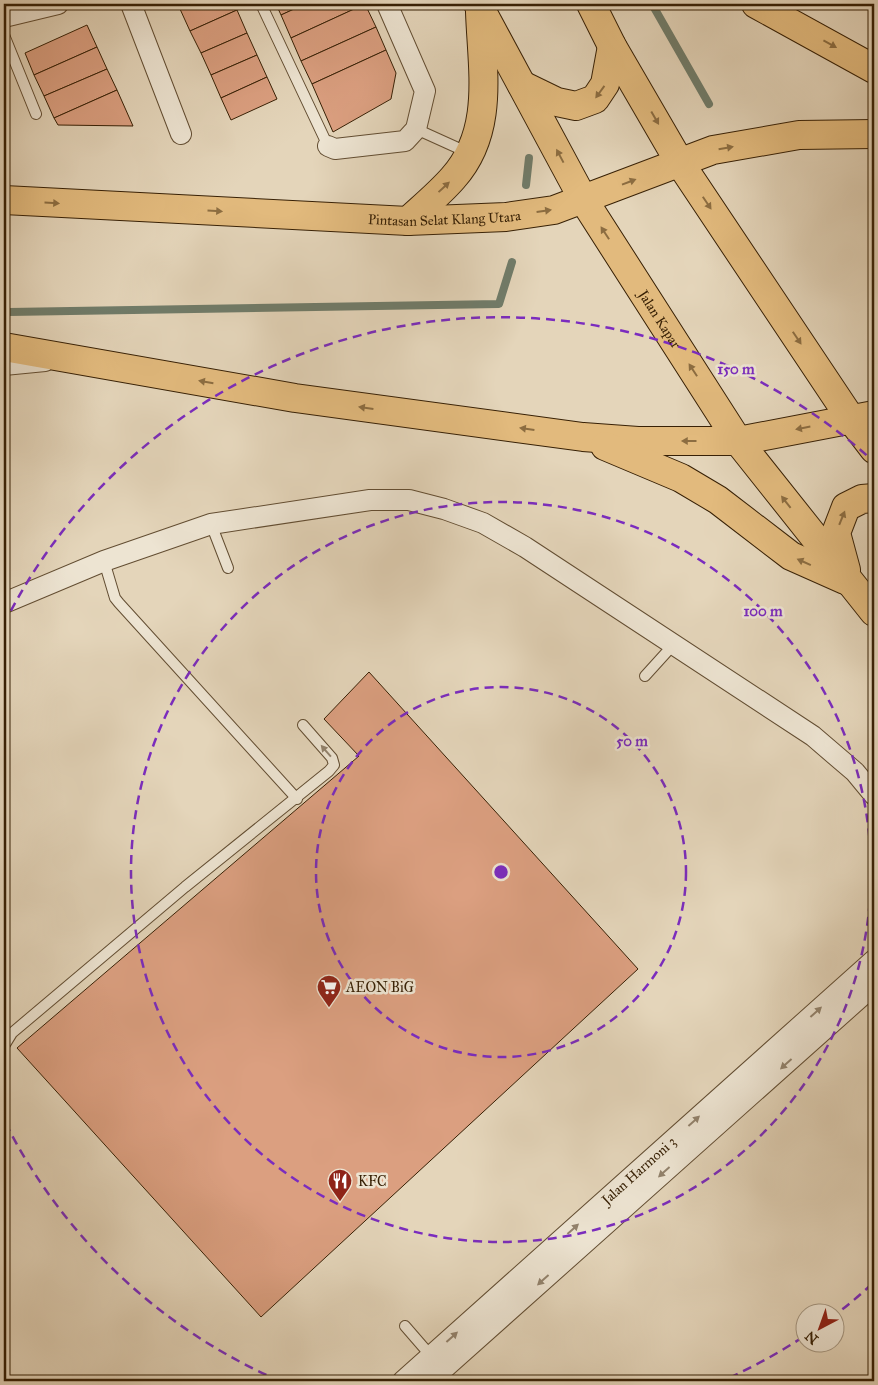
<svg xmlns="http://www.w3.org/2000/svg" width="878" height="1385" font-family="'IM FELL Great Primer',serif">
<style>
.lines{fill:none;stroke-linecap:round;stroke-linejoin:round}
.stream{stroke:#707c6a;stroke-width:8}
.building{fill:#db9f80;stroke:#372005}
.service-casing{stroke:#624d32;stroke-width:12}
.minor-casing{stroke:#624d32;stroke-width:22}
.trunk-casing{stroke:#372005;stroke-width:30}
.service{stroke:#ede4d2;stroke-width:10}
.minor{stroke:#ede4d2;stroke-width:20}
.trunk{stroke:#e2ba7d;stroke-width:28}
.oneway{fill:#8c6d41}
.oneway2{fill:#92826c}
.ring{fill:none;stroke:#7b2cbf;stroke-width:2.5;stroke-dasharray:9 6}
.labels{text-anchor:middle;stroke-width:5;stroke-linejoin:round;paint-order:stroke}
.street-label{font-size:14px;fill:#372005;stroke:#ede4d2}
.poi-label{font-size:14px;fill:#372005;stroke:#ede4d2;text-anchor:start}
.centre{fill:#7b2cbf;stroke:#ede4d2;stroke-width:2.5}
.ring-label{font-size:15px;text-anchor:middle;font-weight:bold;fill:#7b2cbf;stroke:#ede4d2;stroke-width:5;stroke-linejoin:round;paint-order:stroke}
</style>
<rect width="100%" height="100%" fill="#e4d5ba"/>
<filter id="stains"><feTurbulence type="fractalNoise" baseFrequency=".004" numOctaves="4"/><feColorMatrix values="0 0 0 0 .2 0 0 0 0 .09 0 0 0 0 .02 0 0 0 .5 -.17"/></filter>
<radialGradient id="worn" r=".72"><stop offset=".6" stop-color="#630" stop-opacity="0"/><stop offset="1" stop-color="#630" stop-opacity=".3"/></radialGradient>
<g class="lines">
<g class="stream">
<polyline points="652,4 709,104"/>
<polyline points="526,185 529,158"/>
<polyline points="9,312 499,304 512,262"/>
</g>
</g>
<g class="building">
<polygon points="192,4 234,4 237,10 190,31 180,9"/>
<polygon points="276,4 305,4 281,15"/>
<polygon points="305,4 365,4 291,38 281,15"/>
<polygon points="365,4 376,27 301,61 291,38"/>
<polygon points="237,10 247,33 201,53 190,31"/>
<polygon points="87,25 97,47 34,75 25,53"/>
<polygon points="376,27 386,50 312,84 301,61"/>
<polygon points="247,33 257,55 211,75 201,53"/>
<polygon points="97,47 107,69 44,96 34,75"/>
<polygon points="386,50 396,73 391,99 333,132 312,84"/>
<polygon points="257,55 267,77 221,98 211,75"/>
<polygon points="107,69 117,90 54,118 44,96"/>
<polygon points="267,77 277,99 231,120 221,98"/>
<polygon points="117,90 133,126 58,125 54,118"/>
<polygon points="369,672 638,969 261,1317 17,1048 359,756 324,719"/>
</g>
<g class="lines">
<defs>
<g id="service">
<polyline points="261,4 328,146"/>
<polyline points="4,35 36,114"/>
<polyline points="416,129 469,153"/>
<polyline points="211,524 228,568"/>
<polyline points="104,561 115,598 119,603 297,799"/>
<polyline points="645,676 674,644"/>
<polyline points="4,1046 12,1033 185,887 329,771 334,765 332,758 303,725"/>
<polyline points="405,1326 431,1356"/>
</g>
<g id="minor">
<polyline points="131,4 181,134"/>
<polyline points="4,17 58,4"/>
<polyline points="328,146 335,149 405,141 416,129 425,91 387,4"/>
<polyline points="4,365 45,361"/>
<polyline points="4,603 104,561 211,524 370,500 409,500 444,509 483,523 525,547 813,736 855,772 874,795"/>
<path id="s1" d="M403,1381L874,960"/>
<polyline points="430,1381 874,985"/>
</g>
<g id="trunk">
<path id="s2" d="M478,4L583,199L738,441L874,612"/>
<polyline points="591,4 612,46 680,163 851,419 874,449"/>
<polyline points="756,4 874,69"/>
<polyline points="522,85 557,102 576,106 595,99 605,84 612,46"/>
<path id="s3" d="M4,200L408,221L506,217L554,210L713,150L799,135L874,134"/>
<path d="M408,221C423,207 440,193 453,178C495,131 482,70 480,12"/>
<polyline points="4,347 295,398 583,437 638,441 738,441 874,415"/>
<polyline points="605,446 681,478 718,500 791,556 845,580"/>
<polyline points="846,570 836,533 846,507 862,499 874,498"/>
</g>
</defs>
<use href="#service" class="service-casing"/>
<use href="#minor" class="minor-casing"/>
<use href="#trunk" class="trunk-casing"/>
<use href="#service" class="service"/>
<use href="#minor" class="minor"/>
<use href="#trunk" class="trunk"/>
</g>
<defs><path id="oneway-solid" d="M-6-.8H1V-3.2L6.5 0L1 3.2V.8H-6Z" transform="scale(1.25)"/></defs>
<g class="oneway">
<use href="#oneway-solid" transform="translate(830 44) rotate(29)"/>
<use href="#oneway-solid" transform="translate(600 92) rotate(126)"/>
<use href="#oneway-solid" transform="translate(655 118) rotate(60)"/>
<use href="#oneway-solid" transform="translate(726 148) rotate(-10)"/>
<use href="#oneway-solid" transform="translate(560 156) rotate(-118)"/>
<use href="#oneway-solid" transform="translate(629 182) rotate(-21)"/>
<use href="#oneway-solid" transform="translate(444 187) rotate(-43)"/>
<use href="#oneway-solid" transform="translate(52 203) rotate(3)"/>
<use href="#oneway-solid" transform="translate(707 203) rotate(56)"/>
<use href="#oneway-solid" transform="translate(215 211) rotate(3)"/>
<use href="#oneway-solid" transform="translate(544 211) rotate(-8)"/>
<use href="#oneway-solid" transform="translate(605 233) rotate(-123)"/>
<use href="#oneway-solid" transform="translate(797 338) rotate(56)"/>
<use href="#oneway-solid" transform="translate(693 370) rotate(-123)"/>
<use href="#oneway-solid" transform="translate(206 382) rotate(-170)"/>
<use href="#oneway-solid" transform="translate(366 408) rotate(-172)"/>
<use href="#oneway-solid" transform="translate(803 428) rotate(169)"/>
<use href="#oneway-solid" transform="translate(527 429) rotate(-172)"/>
<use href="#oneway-solid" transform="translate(689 441) rotate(180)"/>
<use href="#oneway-solid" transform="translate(786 502) rotate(-128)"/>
<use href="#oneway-solid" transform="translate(842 518) rotate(-68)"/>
<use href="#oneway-solid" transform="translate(804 562) rotate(-156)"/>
</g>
<g class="oneway2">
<use href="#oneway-solid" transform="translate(326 751) rotate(-131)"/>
<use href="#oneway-solid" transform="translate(816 1012) rotate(-42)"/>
<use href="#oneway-solid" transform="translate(786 1064) rotate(138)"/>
<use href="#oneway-solid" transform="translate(694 1121) rotate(-42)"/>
<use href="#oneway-solid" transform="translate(664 1172) rotate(138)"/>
<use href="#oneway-solid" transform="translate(573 1229) rotate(-42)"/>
<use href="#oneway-solid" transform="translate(543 1280) rotate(138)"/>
<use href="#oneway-solid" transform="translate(452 1337) rotate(-42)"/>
</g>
<g class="ring">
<circle cx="501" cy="872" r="185"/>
<circle cx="501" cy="872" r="370"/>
<path d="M872 1284A555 555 0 0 1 839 1312M803 1337A555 555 0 0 1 722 1381M280 1381A555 555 0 0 1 4 1120M4 624A555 555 0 0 1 872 460"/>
</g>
<defs>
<symbol id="supermarket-pin" viewBox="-11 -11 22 30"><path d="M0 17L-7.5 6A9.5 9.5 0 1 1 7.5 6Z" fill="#8f2418" stroke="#ede4d2"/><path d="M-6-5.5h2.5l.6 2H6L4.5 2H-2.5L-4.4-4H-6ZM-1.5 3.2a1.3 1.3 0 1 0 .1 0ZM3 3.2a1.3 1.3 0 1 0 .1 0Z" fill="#fff"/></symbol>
<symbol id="restaurant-pin" viewBox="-11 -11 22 30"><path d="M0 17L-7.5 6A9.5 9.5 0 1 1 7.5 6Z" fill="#8f2418" stroke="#ede4d2"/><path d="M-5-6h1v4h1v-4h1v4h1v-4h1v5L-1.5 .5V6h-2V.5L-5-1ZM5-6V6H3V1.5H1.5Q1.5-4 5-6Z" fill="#fff"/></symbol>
</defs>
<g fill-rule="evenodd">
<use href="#supermarket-pin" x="315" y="973" width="28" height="38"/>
<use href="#restaurant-pin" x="326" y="1167" width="28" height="38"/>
</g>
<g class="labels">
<g class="street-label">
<text dy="5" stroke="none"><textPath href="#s3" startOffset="441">Pintasan Selat Klang Utara</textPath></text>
<text dy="5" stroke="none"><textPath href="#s2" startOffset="364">Jalan Kapar</textPath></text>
<text dy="5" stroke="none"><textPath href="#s1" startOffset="316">Jalan Harmoni 3</textPath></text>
</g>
<g class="poi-label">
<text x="346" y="992">AEON BiG</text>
<text x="358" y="1186">KFC</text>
</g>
</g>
<circle cx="501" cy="872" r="8" class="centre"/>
<g class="ring-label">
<text x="736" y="374">150 m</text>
<text x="763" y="616">100 m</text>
<text x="632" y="746">50 m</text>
</g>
<rect width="878" height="1385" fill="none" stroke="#e4d5ba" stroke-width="20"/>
<rect x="5" y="5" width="868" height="1375" fill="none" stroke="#372005" stroke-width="2.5"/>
<rect x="10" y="10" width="858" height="1365" fill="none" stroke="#372005"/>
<g transform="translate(820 1328) rotate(221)"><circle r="24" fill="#ede4d2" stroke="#a49680"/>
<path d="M0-4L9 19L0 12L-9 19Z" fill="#8f2418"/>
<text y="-8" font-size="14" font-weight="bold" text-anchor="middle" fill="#372005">N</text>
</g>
<rect width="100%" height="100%" filter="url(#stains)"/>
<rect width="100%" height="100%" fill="url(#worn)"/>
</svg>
